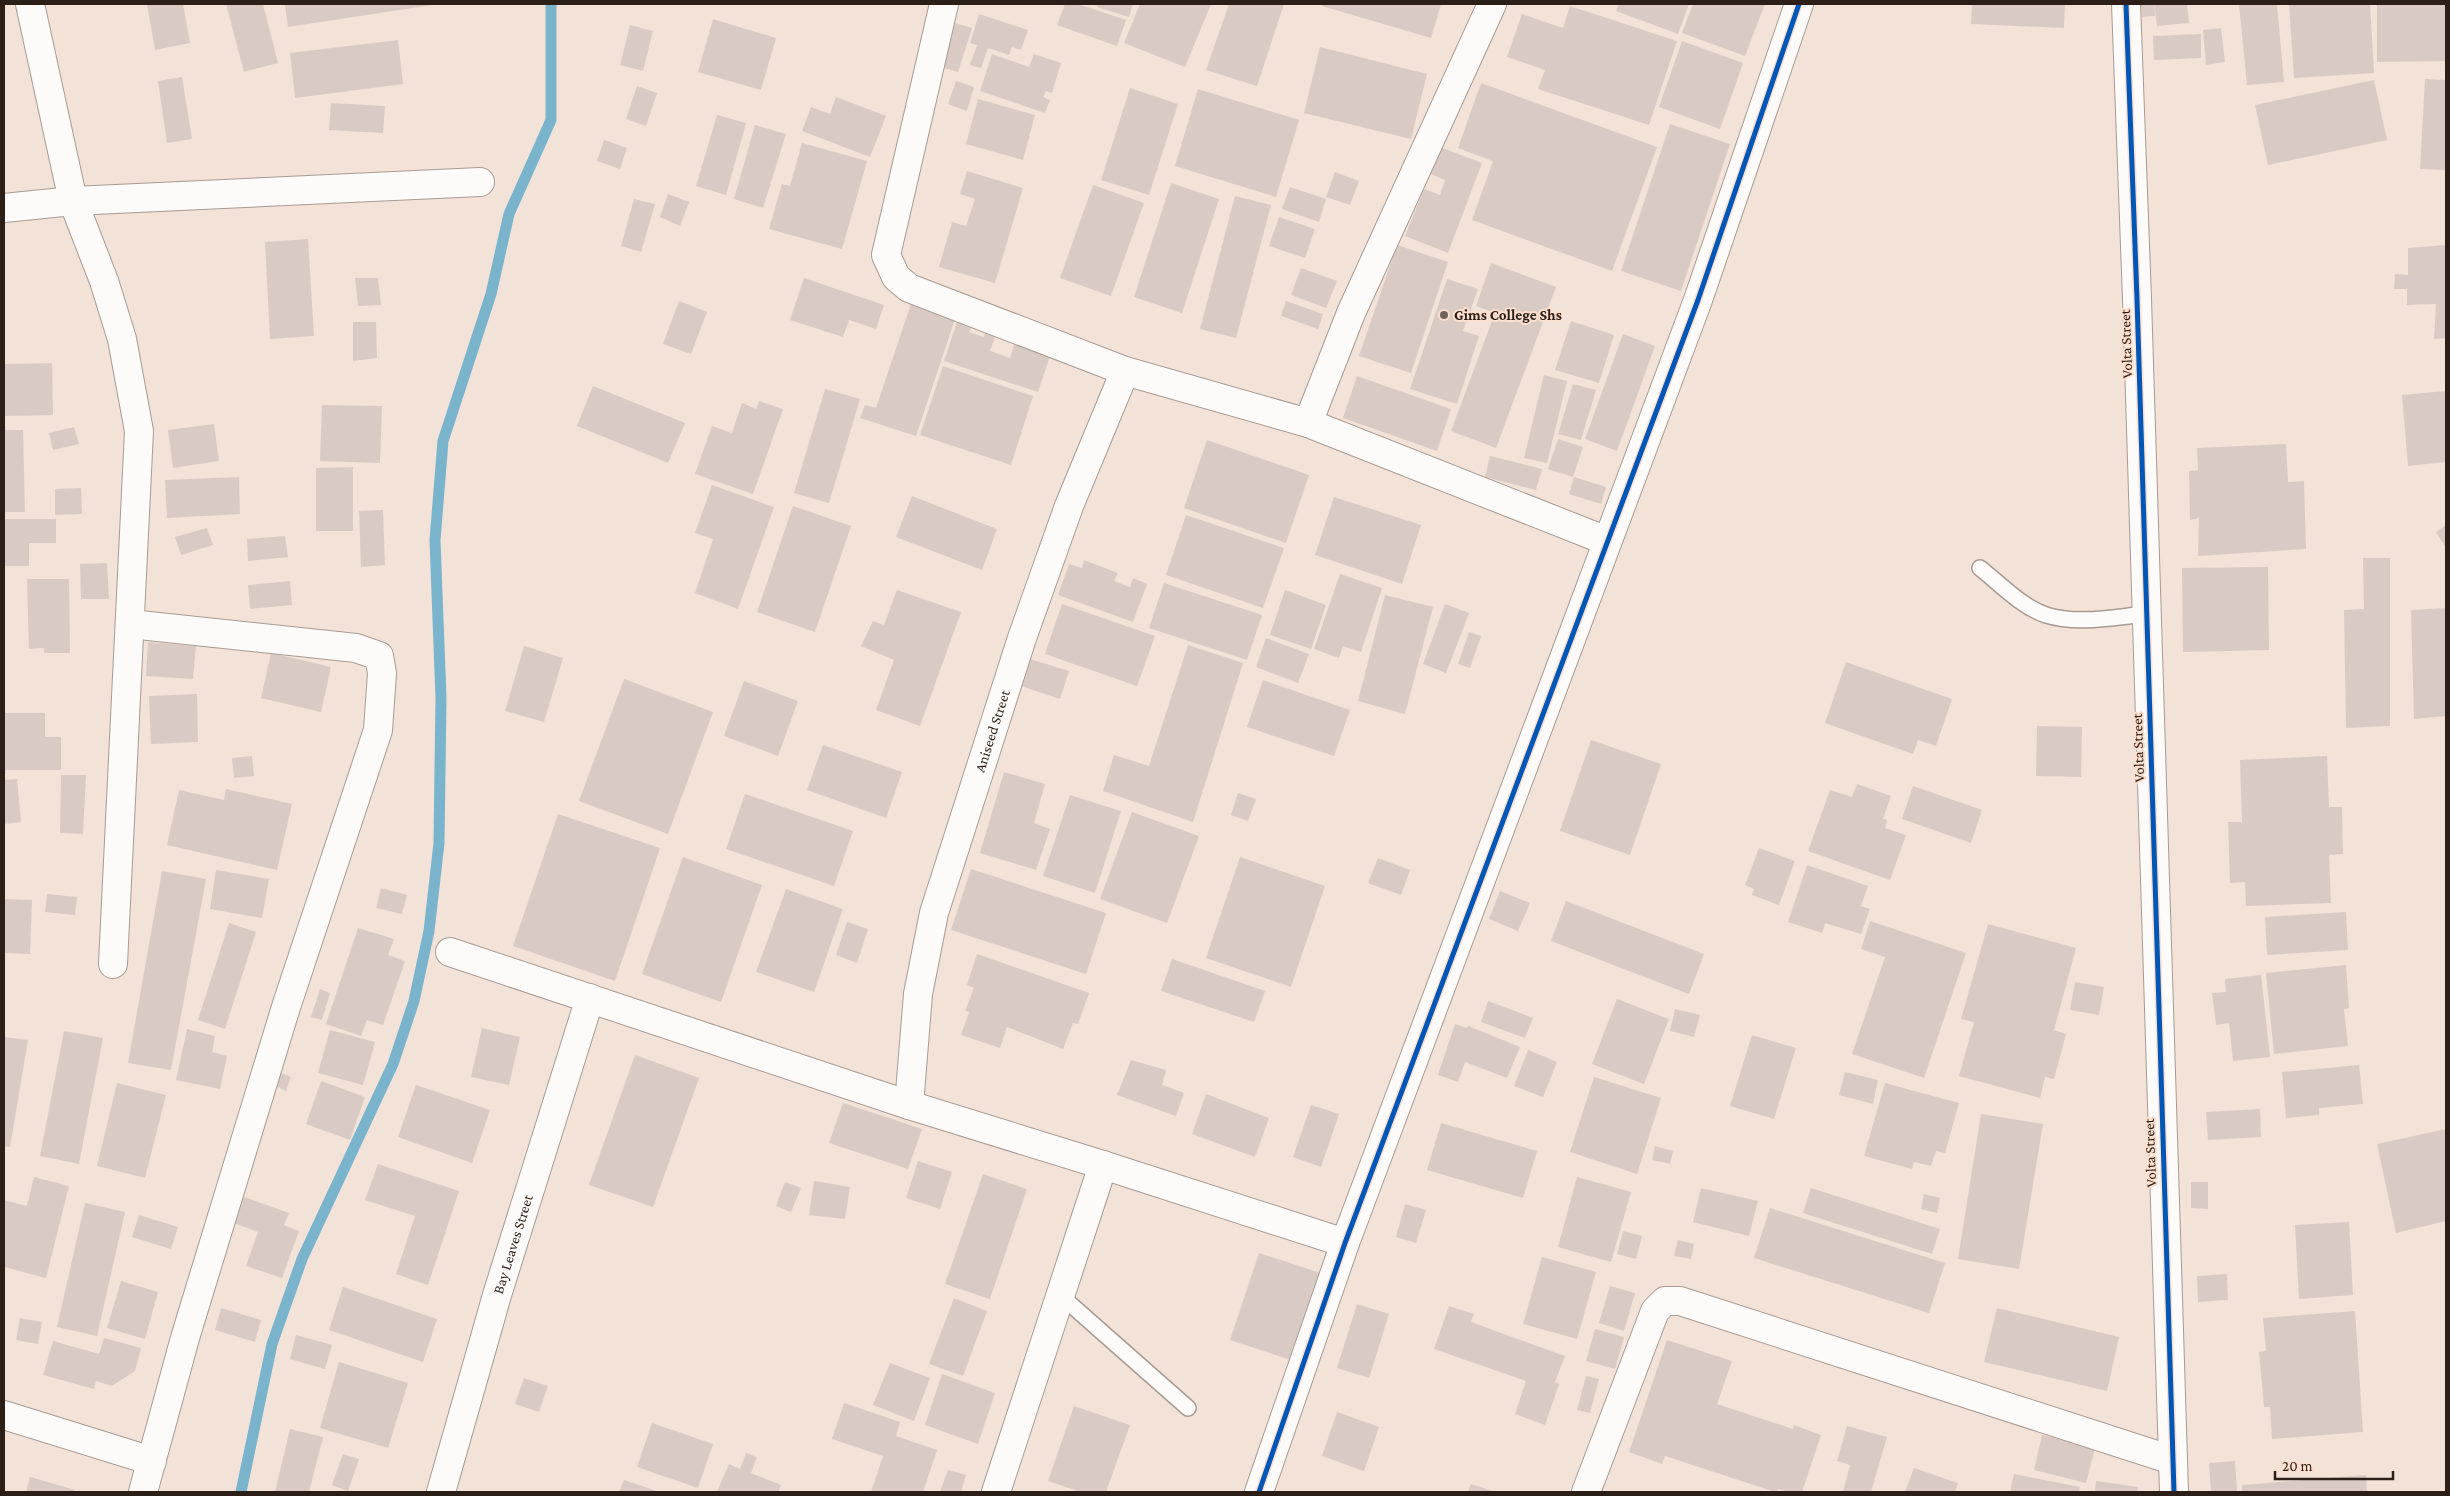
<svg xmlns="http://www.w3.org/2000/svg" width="2450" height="1496" font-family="'Crimson Pro',serif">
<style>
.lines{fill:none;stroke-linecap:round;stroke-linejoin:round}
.stream{stroke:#7ab4cc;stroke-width:11}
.building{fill:#d9cbc4}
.lane-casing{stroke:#a89b93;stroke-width:18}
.street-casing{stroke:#a89b93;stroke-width:30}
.secondary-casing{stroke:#a89b93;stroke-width:30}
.lane{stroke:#fdfbf9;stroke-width:15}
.street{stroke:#fdfbf9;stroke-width:28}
.secondary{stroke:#fdfbf9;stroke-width:28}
.cycleway-casing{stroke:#fcdfce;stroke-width:8}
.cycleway{stroke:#0057b8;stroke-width:5}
.poi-dot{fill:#71635b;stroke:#fcdfce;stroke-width:2}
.labels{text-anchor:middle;stroke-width:4;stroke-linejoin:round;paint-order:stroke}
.poi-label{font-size:15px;font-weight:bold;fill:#2c1f17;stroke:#fcdfce;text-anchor:start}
.street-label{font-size:15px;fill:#2c1f17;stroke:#fcdfce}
</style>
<rect width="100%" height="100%" fill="#f2e2d8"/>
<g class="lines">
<polyline class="stream" points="241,1492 272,1344 302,1259 393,1064 414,1001 429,931 439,843 441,698 435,540 443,441 491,294 509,214 551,120 551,4"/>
</g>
<g class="building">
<polygon points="147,4 183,4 190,43 155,50"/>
<polygon points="226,4 263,4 278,63 244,72"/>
<polygon points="285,4 432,4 432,5 288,27"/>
<polygon points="1065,4 1078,4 1126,20 1117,46 1057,25"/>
<polygon points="1098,4 1133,4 1129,17 1097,7"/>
<polygon points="1140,4 1211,4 1185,67 1124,43"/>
<polygon points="1229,4 1284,4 1257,86 1206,70"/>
<polygon points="1323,4 1441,4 1431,38 1322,6"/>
<polygon points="1619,4 1689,4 1678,34 1616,11"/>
<polygon points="1693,4 1765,4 1745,56 1682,33"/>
<polygon points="1972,4 2065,4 2064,28 1971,24"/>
<polygon points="2141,4 2154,4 2155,16 2142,17"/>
<polygon points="2154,4 2187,4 2189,23 2157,26"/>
<polygon points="2239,4 2277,4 2284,82 2247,85"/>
<polygon points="2289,4 2370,4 2374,73 2294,78"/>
<polygon points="2377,4 2446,4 2446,61 2377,62"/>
<polygon points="1570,6 1677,41 1649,125 1538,89 1545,70 1507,57 1522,14 1563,28"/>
<polygon points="979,14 1028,30 1021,50 1012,47 1009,55 988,48 981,68 970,65 977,45 970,43"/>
<polygon points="713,19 776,38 761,90 698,72"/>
<polygon points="955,23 972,28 958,72 941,67"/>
<polygon points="630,25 653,31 643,71 620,65"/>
<polygon points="2221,28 2225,62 2206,65 2203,30"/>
<polygon points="2201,34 2201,58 2154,60 2153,36"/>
<polygon points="398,40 403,84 295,98 290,53"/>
<polygon points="1682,41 1743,63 1720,129 1659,107"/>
<polygon points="1320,47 1427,74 1411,139 1304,113"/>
<polygon points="992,54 1029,67 1034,54 1061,63 1052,93 1046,91 1043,97 1050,100 1045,113 980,91"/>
<polygon points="182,77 192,139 167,143 158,81"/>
<polygon points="2425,79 2446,80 2446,170 2420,169"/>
<polygon points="2374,80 2387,140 2268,165 2255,105"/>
<polygon points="956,81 974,87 967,111 948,104"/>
<polygon points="1481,83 1657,147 1612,271 1472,220 1493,161 1458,148"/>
<polygon points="637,86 657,93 646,126 626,119"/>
<polygon points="1130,88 1178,104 1149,195 1101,180"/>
<polygon points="1198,89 1299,120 1276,197 1175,166"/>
<polygon points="836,97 886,116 870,157 802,131 811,107 830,114"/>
<polygon points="978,99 1035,115 1023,160 966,144"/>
<polygon points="331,103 385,106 383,133 329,130"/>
<polygon points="717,115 746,123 726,195 696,186"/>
<polygon points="1670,124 1730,144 1681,291 1621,271"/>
<polygon points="755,125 786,134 763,208 734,199"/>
<polygon points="604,140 627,148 620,169 597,161"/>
<polygon points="802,143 867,161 842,249 769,229 782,184 790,186"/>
<polygon points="1440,147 1482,163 1448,253 1405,236 1424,189 1440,195 1445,180 1430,174"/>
<polygon points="967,171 1023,188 995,283 939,267 952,222 966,226 975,199 960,194"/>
<polygon points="1335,172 1359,181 1350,205 1326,197"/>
<polygon points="1171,183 1219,199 1182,313 1134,297"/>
<polygon points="1093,185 1144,203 1111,296 1060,278"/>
<polygon points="1290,187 1326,199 1319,222 1282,209"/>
<polygon points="668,194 689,202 680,226 660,217"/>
<polygon points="1235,196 1271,205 1236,338 1200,329"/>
<polygon points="634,199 655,204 641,252 621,246"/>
<polygon points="1279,217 1315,229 1305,258 1269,246"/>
<polygon points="308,239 314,336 270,339 265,242"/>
<polygon points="1397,245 1448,262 1411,373 1359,356"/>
<polygon points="2446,245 2446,338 2434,339 2436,304 2407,305 2407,289 2394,289 2395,274 2408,275 2408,248"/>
<polygon points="1491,263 1556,287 1496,448 1451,431 1495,313 1476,306"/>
<polygon points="1301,268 1337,281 1326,308 1291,295"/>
<polygon points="355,278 378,278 381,305 358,306"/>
<polygon points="804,278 884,305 876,329 849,320 843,337 790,320"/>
<polygon points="1447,279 1478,289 1463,331 1479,336 1457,404 1410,389"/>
<polygon points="679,301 707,312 691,354 663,344"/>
<polygon points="1286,301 1323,314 1318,329 1281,316"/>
<polygon points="911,304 955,319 916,436 860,418 865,405 876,408"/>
<polygon points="958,319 972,324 969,332 984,337 986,328 997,332 990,351 1010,358 1016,339 1052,350 1038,392 944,361"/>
<polygon points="1571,321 1614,335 1599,383 1555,370"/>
<polygon points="353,322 376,322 377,358 353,361"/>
<polygon points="1623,334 1655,346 1617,451 1585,439"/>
<polygon points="52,363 53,415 4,416 4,364"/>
<polygon points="943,366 1033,396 1011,465 920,435"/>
<polygon points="1544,375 1567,381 1547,463 1524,458"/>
<polygon points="1357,376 1451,409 1437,451 1343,418"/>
<polygon points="1573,384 1596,390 1581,440 1558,434"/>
<polygon points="593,386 685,423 668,463 577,426"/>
<polygon points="825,389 860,399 829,503 794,493"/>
<polygon points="2446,391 2446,462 2408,466 2402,395"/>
<polygon points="759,401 783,409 753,494 695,474 712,426 732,433 742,403 756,409"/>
<polygon points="322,405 382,406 380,463 320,461"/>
<polygon points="214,424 219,461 173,468 168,430"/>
<polygon points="74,427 79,444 53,450 49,433"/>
<polygon points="4,430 23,430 25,512 4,512"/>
<polygon points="1558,439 1583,447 1573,477 1548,469"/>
<polygon points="1207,440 1309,475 1286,543 1184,508"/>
<polygon points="2286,444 2288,482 2304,481 2306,549 2198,556 2199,518 2190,520 2189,471 2198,470 2197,448"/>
<polygon points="1490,456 1542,469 1536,490 1485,477"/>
<polygon points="353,467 353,531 316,531 316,468"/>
<polygon points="239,477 240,514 167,518 165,480"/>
<polygon points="1574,477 1606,487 1601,504 1569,494"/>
<polygon points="712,485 774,507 738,609 695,593 713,539 695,533"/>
<polygon points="81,488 82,514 55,515 55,489"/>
<polygon points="912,496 997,529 982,570 896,537"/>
<polygon points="1334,497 1421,525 1402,584 1315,555"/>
<polygon points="793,506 851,526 815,632 757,612"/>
<polygon points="383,510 385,565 361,567 359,511"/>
<polygon points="1186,515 1284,548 1263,608 1166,575"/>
<polygon points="4,519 56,519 56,543 29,543 29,566 4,566"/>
<polygon points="2446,525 2446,548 2436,532"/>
<polygon points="207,528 213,545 181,555 175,537"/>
<polygon points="285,536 288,557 248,561 247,539"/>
<polygon points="2363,558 2390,558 2390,726 2346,728 2344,610 2364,609"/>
<polygon points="1084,560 1118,573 1114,581 1130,587 1133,578 1147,584 1133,622 1058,595 1069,564 1082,568"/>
<polygon points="107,563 109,599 81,599 80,564"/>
<polygon points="2268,567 2269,650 2183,652 2182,568"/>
<polygon points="1340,574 1382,588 1361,652 1343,646 1339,658 1314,649"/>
<polygon points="27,579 69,579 70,653 44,653 44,648 29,649"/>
<polygon points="290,581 292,605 250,609 248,585"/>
<polygon points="1164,583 1262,615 1247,660 1149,628"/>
<polygon points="897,590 961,612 920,726 876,710 894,660 861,646 873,621 884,625"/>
<polygon points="1285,590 1326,605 1311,649 1270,635"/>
<polygon points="1385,595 1433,607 1405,714 1358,701"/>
<polygon points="1062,604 1155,636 1137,686 1045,654"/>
<polygon points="1445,604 1469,613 1446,673 1423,664"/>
<polygon points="2446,608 2446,716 2414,719 2411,610"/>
<polygon points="1469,632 1481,636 1470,668 1458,664"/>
<polygon points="1266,638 1309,654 1298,683 1256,667"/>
<polygon points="148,642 196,646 193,679 146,676"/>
<polygon points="1188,645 1243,663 1193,822 1103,791 1114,755 1149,766"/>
<polygon points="524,646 563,658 544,722 505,711"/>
<polygon points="271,653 331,667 321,712 261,698"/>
<polygon points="1030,659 1069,671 1060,699 1021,686"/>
<polygon points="1846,662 1952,699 1936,746 1918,740 1913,754 1825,723"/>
<polygon points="624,679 713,712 668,834 579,801"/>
<polygon points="1263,680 1350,710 1334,756 1247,727"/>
<polygon points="744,681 798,701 778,756 724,736"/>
<polygon points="197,694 198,742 151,744 149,696"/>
<polygon points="4,713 45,713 45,737 61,737 61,770 4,770"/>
<polygon points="2037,726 2082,727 2081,777 2036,776"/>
<polygon points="1591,740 1661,764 1630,855 1560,831"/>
<polygon points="823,745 902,772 886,818 807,790"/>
<polygon points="252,756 254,776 234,778 232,758"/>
<polygon points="2327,756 2329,807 2342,807 2343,854 2329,855 2331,903 2246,906 2245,882 2230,883 2228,822 2242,822 2240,760"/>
<polygon points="1004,772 1045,784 1034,823 1050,829 1036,870 980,853"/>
<polygon points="61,775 86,775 83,834 60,833"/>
<polygon points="17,779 21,822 4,824 4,780"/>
<polygon points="1857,784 1891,796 1883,819 1887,820 1885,828 1906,835 1890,880 1808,851 1830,790 1852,797"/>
<polygon points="1913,786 1982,810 1971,843 1902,819"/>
<polygon points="226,789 292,804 277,870 167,845 179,790 224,800"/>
<polygon points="1238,793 1256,799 1248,821 1231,815"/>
<polygon points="745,794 853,831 834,886 726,849"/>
<polygon points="1070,795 1121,811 1095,893 1043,876"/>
<polygon points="1132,812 1199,836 1167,923 1100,899"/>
<polygon points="558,814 660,848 615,981 513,946"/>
<polygon points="1759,848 1795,861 1779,905 1752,895 1754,889 1745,885"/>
<polygon points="683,857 762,885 721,1002 642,974"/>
<polygon points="1240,857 1325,886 1291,987 1206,958"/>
<polygon points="1378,858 1410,870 1401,895 1368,883"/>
<polygon points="1807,865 1868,886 1861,906 1870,909 1861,934 1825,923 1822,933 1788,922"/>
<polygon points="971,869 1106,913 1086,974 951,930"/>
<polygon points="216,870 269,879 262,918 210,909"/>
<polygon points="162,871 206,879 171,1070 128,1063"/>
<polygon points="381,888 407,895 402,914 376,908"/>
<polygon points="786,889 843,909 814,992 756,972"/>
<polygon points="1500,891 1530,903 1518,931 1489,919"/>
<polygon points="47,894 77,897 75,915 45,912"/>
<polygon points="4,899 32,900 30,954 4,953"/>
<polygon points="1566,901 1704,954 1689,994 1551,941"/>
<polygon points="2346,912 2348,950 2267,955 2265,917"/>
<polygon points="1870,921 1966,953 1924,1078 1852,1054 1885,957 1861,949"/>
<polygon points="847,922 868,929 857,963 836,955"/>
<polygon points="229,923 256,932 225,1029 198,1020"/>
<polygon points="1988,924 2076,948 2054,1030 2066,1034 2054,1079 2045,1077 2040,1098 1959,1076 1974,1022 1961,1019"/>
<polygon points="358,928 394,939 388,955 405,961 383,1025 367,1020 361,1036 326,1024"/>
<polygon points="977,954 1089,993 1078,1024 1073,1023 1063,1049 1007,1027 1000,1048 961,1035 969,1012 965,1011 974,988 967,985"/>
<polygon points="1172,959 1265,991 1254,1022 1161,991"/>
<polygon points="2346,965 2349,1008 2344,1009 2348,1046 2274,1054 2266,973"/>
<polygon points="2261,975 2270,1057 2233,1061 2229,1023 2216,1025 2212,993 2226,992 2225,979"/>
<polygon points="2075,982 2104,987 2099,1015 2070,1010"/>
<polygon points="320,989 330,993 322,1020 311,1017"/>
<polygon points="1617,999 1669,1019 1644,1084 1592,1064"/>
<polygon points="1488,1001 1533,1018 1525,1038 1481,1022"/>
<polygon points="1675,1009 1700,1015 1694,1037 1670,1031"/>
<polygon points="1455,1024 1467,1028 1468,1026 1520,1047 1507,1078 1465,1062 1458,1082 1438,1075"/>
<polygon points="482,1028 520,1037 509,1085 471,1077"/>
<polygon points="187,1029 215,1036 212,1052 227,1056 220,1089 176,1080"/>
<polygon points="330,1030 375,1042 363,1085 318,1073"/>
<polygon points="64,1031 103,1038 79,1164 40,1156"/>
<polygon points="1752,1035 1796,1048 1774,1119 1730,1106"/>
<polygon points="4,1037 28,1040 10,1147 4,1146"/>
<polygon points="1528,1050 1557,1062 1543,1097 1514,1086"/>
<polygon points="635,1055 699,1078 653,1207 589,1185"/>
<polygon points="1131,1060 1166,1070 1162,1085 1184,1093 1176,1116 1117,1095"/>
<polygon points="2359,1065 2363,1104 2319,1108 2319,1115 2286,1118 2282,1072"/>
<polygon points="279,1072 291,1077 286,1091 273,1085"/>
<polygon points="1845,1072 1878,1080 1873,1104 1839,1095"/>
<polygon points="1594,1077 1661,1098 1637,1174 1570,1152"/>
<polygon points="321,1081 365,1097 350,1140 306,1124"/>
<polygon points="117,1083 166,1095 145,1178 97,1166"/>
<polygon points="1885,1083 1959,1103 1945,1153 1936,1151 1931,1166 1914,1162 1912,1169 1864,1156"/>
<polygon points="416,1085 490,1110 472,1163 398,1137"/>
<polygon points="1206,1094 1269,1118 1255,1157 1192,1134"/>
<polygon points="843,1103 922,1129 908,1169 829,1143"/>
<polygon points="1311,1105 1339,1114 1321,1167 1293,1157"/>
<polygon points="2260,1109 2261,1137 2208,1140 2206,1112"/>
<polygon points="1981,1114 2043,1124 2019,1269 1958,1259"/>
<polygon points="1441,1123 1537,1151 1523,1198 1427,1170"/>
<polygon points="2446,1129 2446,1221 2396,1233 2377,1144"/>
<polygon points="1655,1146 1673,1151 1670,1164 1652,1160"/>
<polygon points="918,1161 952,1172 940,1209 906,1198"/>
<polygon points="378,1164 459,1191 428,1285 396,1274 415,1216 365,1200"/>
<polygon points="983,1174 1027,1189 990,1299 945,1284"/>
<polygon points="34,1177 69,1186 46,1278 4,1267 4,1200 27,1206"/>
<polygon points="1577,1177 1631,1192 1611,1262 1558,1247"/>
<polygon points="814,1181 850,1187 845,1219 809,1215"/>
<polygon points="785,1182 801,1188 791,1212 776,1206"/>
<polygon points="2191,1182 2208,1182 2208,1209 2191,1208"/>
<polygon points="1701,1188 1758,1201 1749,1236 1693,1222"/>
<polygon points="1811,1188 1940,1229 1932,1254 1803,1213"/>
<polygon points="1924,1194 1940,1198 1937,1213 1921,1209"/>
<polygon points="244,1197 289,1213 284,1225 299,1231 282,1278 246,1266 258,1232 234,1223"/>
<polygon points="85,1203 125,1212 97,1336 57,1327"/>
<polygon points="1405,1204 1426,1210 1416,1243 1396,1237"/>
<polygon points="1770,1208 1945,1263 1929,1313 1754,1258"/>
<polygon points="139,1215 178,1227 171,1249 132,1237"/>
<polygon points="2349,1222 2353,1295 2299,1299 2295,1225"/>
<polygon points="1623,1231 1642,1236 1636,1259 1617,1254"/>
<polygon points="1678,1240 1694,1244 1691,1259 1674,1256"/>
<polygon points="1259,1253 1323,1274 1294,1361 1230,1340"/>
<polygon points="1542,1257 1596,1272 1577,1339 1523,1324"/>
<polygon points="2227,1274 2228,1300 2198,1302 2197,1276"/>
<polygon points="121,1281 158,1292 145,1339 107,1328"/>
<polygon points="1610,1286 1635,1293 1624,1331 1599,1323"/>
<polygon points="343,1287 437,1319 423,1362 329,1330"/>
<polygon points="954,1298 987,1311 963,1376 929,1364"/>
<polygon points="1357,1304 1389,1314 1369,1378 1337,1368"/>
<polygon points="1449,1306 1474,1314 1471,1322 1565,1356 1555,1382 1559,1384 1545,1425 1515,1414 1526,1381 1434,1349"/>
<polygon points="221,1308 261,1320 255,1342 215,1330"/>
<polygon points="1997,1308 2119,1337 2107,1391 1984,1362"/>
<polygon points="2355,1311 2363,1432 2272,1439 2270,1407 2264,1407 2259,1352 2266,1351 2263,1318"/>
<polygon points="20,1318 42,1322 38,1344 16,1340"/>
<polygon points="1595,1329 1624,1337 1615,1369 1586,1361"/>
<polygon points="296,1335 332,1345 325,1369 290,1359"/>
<polygon points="104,1338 141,1348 135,1371 112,1386 96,1381 94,1389 43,1375 53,1341 99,1354"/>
<polygon points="1667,1340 1732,1361 1717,1404 1793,1429 1794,1425 1821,1435 1802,1492 1789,1492 1779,1489 1775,1492 1665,1456 1662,1464 1629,1452"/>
<polygon points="339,1362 408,1383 388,1448 320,1428"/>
<polygon points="890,1363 930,1378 914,1421 873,1405"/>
<polygon points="942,1374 995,1393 978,1444 925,1425"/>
<polygon points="1586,1376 1599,1379 1590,1413 1577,1410"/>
<polygon points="524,1378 548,1386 539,1412 515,1404"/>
<polygon points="844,1403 900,1422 896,1436 937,1450 923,1492 871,1492 883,1456 832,1439"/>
<polygon points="1074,1406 1130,1425 1106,1492 1081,1492 1048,1481"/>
<polygon points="1337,1412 1379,1427 1364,1471 1322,1456"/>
<polygon points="652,1423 713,1444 698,1488 637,1467"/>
<polygon points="1847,1426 1887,1437 1871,1492 1843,1492 1850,1465 1837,1461"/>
<polygon points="290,1429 323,1437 309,1492 275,1492"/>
<polygon points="2042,1435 2095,1448 2086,1483 2034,1470"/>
<polygon points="746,1453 757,1457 751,1473 781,1485 778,1492 717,1492 729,1464 740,1469"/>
<polygon points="343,1454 359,1459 348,1491 332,1485"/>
<polygon points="2235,1461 2237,1492 2211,1492 2209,1463"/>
<polygon points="1914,1468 1958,1483 1955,1492 1905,1492"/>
<polygon points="948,1470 966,1475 961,1492 940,1492"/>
<polygon points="2014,1474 2080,1487 2079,1492 2010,1492"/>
<polygon points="2366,1475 2367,1492 2242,1492 2242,1485"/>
<polygon points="30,1477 75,1490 74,1492 26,1492"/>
<polygon points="624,1480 660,1492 619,1492"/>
<polygon points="2096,1481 2138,1487 2137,1492 2095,1492"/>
<polygon points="1471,1484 1496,1492 1468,1492"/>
</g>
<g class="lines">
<defs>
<g id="lane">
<path d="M1980,568C2000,584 2022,607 2046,615C2078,625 2114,617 2147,614"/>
<polyline points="1060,1295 1188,1408"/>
</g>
<g id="street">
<polyline points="30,4 73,201 104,281 122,339 139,431 113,964"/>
<polyline points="944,4 886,255 896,277 909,288 1125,371 1308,423 1607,541"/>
<polyline points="4,208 73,201 480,182"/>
<polyline points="1308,423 1351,313 1492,4"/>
<polyline points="130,624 356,648 379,656 382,673 378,730 286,1007 185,1338 143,1492"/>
<polyline points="450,952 909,1105 1103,1165 1345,1243"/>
<path id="s1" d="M909,1105L918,994L934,913L1022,638L1069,506L1125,371"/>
<polyline points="4,1415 152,1461"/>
<path id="s2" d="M441,1492L497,1295L590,998"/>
<polyline points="996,1492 1103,1165"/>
<polyline points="1259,1492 1345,1243 1698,300 1799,4"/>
<polyline points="1586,1492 1655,1311 1665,1301 1680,1301 2172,1460"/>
</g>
<polyline id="secondary" points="2126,4 2137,299 2174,1492"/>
</defs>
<use href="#lane" class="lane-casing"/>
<use href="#street" class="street-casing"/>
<use href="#secondary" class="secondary-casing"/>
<use href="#lane" class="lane"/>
<use href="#street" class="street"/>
<use href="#secondary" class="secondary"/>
<defs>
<g id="cycleway">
<polyline points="2126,4 2137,299 2174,1492"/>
<polyline points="1259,1492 1345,1243 1698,300 1799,4"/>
</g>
</defs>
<use href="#cycleway" class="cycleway-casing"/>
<use href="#cycleway" class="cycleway"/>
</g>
<circle class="poi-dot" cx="1444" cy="315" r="5"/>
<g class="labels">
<g class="poi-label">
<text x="1454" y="320">Gims College Shs</text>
</g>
<g class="street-label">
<text transform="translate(2126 344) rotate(-92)" y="5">Volta Street</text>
<text dy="5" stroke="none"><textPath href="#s1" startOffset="385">Aniseed Street</textPath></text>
<text transform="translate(2138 748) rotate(-92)" y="5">Volta Street</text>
<text transform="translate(2150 1153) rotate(-92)" y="5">Volta Street</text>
<text dy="5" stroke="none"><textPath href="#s2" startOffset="258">Bay Leaves Street</textPath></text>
</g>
</g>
<rect width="2450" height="1496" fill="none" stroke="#2c1f17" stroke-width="10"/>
<path d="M2275 1471v8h118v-8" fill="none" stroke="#2c1f17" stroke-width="2.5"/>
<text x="2282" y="1471" font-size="15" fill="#2c1f17" stroke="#fcdfce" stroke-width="4" paint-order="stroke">20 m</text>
</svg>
